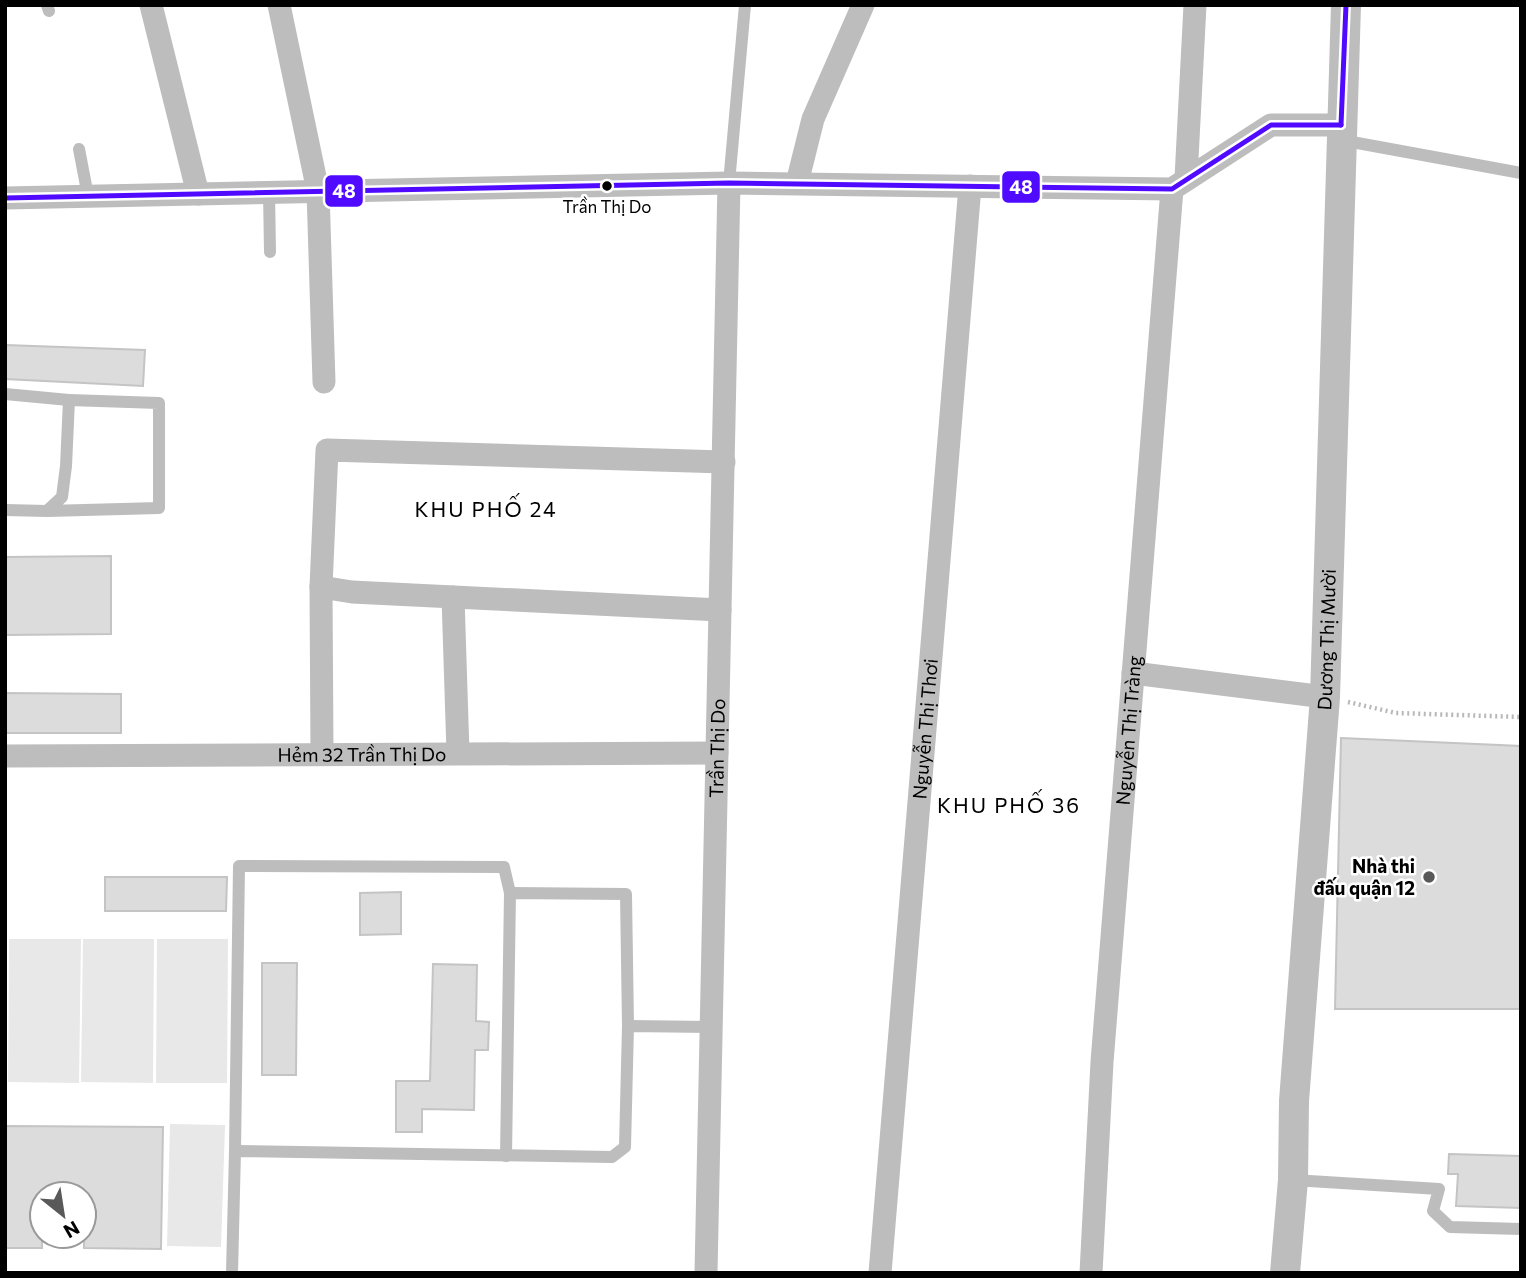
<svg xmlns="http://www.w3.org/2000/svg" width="1526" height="1278" font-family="Commissioner,sans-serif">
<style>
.green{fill:#e8e8e8}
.building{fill:#dcdcdc;stroke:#c4c4c4;stroke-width:2}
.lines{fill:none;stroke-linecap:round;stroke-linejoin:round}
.path{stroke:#b8b8b8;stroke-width:4.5;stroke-dasharray:2 3.5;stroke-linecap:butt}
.service{stroke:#bdbdbd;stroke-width:12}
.minor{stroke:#bdbdbd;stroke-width:23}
.tertiary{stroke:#bdbdbd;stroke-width:30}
.bus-1-casing{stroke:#fff;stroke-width:10}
.bus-1{stroke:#4f0aff;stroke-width:5}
.bus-dot{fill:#000;stroke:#fff;stroke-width:2.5}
.poi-dot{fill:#595959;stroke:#fff;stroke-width:2.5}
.labels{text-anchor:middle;stroke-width:5;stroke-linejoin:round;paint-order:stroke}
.bus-label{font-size:17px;fill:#000;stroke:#fff}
.street-label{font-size:19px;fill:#000;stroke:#fff}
.poi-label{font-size:19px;font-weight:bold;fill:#000;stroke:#fff;text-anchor:end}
.neighbourhood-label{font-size:21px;letter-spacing:2px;fill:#000;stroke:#fff}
.line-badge{stroke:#fff;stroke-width:2.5}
.badge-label{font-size:19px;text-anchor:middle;font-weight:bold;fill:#fff}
</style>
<rect width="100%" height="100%" fill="#fff"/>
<g class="green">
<polygon points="9,939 81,939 79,1083 8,1082"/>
<polygon points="83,939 154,939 153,1083 81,1082"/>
<polygon points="157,939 228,939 227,1083 156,1083"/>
<polygon points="170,1124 225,1125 221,1247 167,1246"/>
</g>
<g class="building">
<polygon points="5,345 145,350 143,386 5,379"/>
<polygon points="111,556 111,634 5,635 5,557"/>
<polygon points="5,693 121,694 121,733 5,733"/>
<polygon points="1341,738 1521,746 1521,1009 1335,1009"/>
<polygon points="105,877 227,877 226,911 105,911"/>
<polygon points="401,892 401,934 360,935 360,893"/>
<polygon points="262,963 297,963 296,1075 262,1075"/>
<polygon points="433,964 477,965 476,1021 489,1022 488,1050 475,1050 474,1110 422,1109 422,1132 396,1132 396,1081 430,1081"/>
<polygon points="5,1126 163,1127 161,1249 84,1248 84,1194 42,1194 42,1248 5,1248"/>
<polygon points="1449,1154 1521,1156 1521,1208 1456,1206 1458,1174 1448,1174"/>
</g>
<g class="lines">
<polyline class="path" points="1348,702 1396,713 1521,717"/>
<g class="service">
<polyline points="47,5 49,11"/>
<polyline points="1341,140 1521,173"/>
<polyline points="79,149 88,196"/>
<polyline points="729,183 745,5"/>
<polyline points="269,192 270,252"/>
<polyline points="5,394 69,400"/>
<polyline points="5,510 47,511 62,497 66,466 69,400 159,403 159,508 47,511"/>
<polyline points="235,1151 239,866 504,867 510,893"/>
<polyline points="506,1156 510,893 626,894 628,1026"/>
<polyline points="1293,1180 1439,1189 1433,1211 1450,1227 1521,1229"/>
<polyline points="232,1273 235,1151 612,1157 625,1147 628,1026 711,1027"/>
</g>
<g class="minor">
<polyline points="151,5 198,194"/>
<polyline points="279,5 318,191 324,382"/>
<polyline points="1186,178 1195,5"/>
<polyline points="797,183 813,119 863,5"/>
<polyline points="5,198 729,183 1172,189 1271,125 1341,125"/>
<polyline points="321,587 322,753"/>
<polyline points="453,597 458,753"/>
<polyline points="720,610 352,592 321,587 327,450 724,462"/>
<polyline points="1133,673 1325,697"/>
<path id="s1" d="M5,756L717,753"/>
<path id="s2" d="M706,1273L729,183"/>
<path id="s3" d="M880,1273L970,186"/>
<path id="s4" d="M1091,1273L1102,1062L1172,189"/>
</g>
<path class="tertiary" id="s5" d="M1285,1273L1293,1180L1294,1101L1325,697L1346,5"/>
<defs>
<g id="bus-1">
<polyline points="1341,125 1346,5"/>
<polyline points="5,198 729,183 1172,189 1271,125 1341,125"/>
</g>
</defs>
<use href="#bus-1" class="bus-1-casing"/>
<use href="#bus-1" class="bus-1"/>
</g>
<circle class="bus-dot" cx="607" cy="186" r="6"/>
<circle class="poi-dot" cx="1429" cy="877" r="7"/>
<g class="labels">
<g class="bus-label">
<text x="607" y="213">Trần Thị Do</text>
</g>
<g class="street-label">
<text dy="7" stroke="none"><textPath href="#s5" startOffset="635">Dương Thị Mười</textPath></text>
<text dy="7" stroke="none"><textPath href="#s3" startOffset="546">Nguyễn Thị Thơi</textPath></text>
<text dy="7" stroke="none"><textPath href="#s4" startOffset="544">Nguyễn Thị Tràng</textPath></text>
<text dy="7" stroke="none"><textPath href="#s2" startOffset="525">Trần Thị Do</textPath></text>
<text dy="7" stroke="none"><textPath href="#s1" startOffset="357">Hẻm 32 Trần Thị Do</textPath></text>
</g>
<g class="poi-label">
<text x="1415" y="873">Nhà thi<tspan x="1415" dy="22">đấu quận 12</tspan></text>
</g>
<g class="neighbourhood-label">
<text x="486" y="517">KHU PHỐ 24</text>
<text x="1009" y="813">KHU PHỐ 36</text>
</g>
</g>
<g class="line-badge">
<rect x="1001" y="170" width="40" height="34" rx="7" fill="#4f0aff"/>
<rect x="324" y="174" width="40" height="34" rx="7" fill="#4f0aff"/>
</g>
<g class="badge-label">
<text x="1021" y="194">48</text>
<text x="344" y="198">48</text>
</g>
<rect width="1526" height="1278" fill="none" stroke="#000000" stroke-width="14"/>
<g transform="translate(63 1215) rotate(150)"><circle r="33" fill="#ffffff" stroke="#999999" stroke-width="2"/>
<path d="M0-5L12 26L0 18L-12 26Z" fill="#595959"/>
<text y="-10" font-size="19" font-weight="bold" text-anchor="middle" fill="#000000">N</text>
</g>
</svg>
